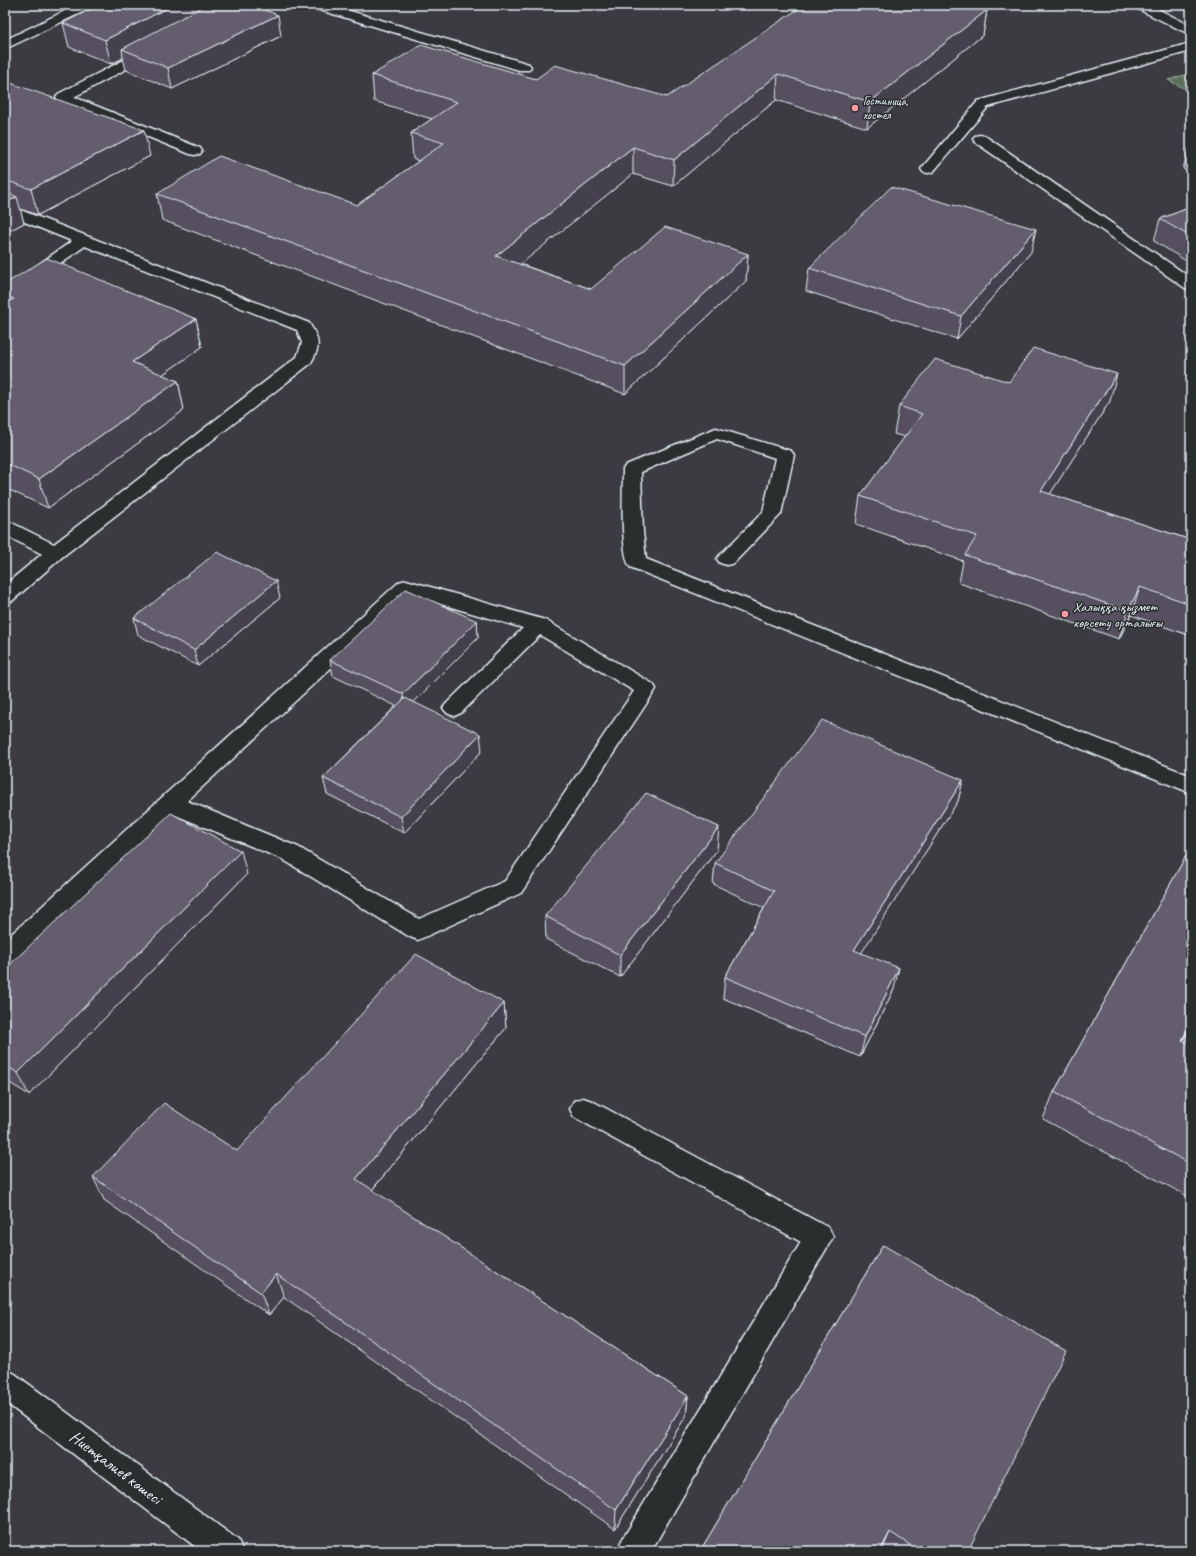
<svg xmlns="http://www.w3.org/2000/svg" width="1196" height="1556" font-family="Caveat,sans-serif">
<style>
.green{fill:#5b715d;stroke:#a2b1aa}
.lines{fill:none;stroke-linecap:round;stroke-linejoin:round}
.minor-casing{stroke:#e8f1f8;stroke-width:3}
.major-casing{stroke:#e8f1f8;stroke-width:3}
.minor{fill:#2a2d2e;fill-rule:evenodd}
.major{fill:#2a2d2e;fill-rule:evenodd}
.wall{fill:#55505f;stroke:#e8f1f8}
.shaded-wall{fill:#45414d;stroke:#e8f1f8}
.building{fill:#635d6e;stroke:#e8f1f8}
.poi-dot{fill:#ff9aa2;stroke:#2a2d2e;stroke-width:1.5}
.labels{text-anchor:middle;stroke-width:3;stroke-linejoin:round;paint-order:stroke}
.far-poi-label{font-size:12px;fill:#e8f1f8;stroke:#2a2d2e;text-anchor:start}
.poi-label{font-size:14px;fill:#e8f1f8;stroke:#2a2d2e;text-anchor:start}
.near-street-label{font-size:17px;fill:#e8f1f8;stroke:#2a2d2e}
</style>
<rect width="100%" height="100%" fill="#3b3b41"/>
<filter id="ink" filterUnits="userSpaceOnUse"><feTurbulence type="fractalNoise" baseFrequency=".025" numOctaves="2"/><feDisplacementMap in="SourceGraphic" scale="8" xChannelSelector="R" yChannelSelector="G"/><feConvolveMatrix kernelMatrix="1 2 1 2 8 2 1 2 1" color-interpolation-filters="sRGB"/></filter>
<g filter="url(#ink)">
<polygon class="green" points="1191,73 1191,92 1168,80"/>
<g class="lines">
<defs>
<g id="minor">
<polygon points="311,5 330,5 529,64 531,67 529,70 519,70 313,8"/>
<polygon points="1134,5 1150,5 1191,26 1191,35 1136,8"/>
<polygon points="1191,43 1191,51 988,107 933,172 928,173 923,172 921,169 978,101"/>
<polygon points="151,46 156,47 158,50 156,53 74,97 200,148 202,151 200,154 195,155 190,154 58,100 56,97 58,94"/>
<polygon points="980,135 985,136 1191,278 1191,290 1185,288 975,142 973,139 975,136"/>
<path d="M5,204L309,323C320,340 321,347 310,364L62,557L12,601L5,603V585L42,554L5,535V521L12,523L54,544L297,357L302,343L297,330L85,246L11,298L5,300V288L72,241L5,214Z"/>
<path d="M716,428L791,451L794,455L781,514L734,563L727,565L720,563L717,559L720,555L763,512L775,458L717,439L641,472L643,532L646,559L1191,776V793L630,567C620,552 623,490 623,469L626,465Z"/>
<path d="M406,580L545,620L653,684L656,689L521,893L418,940L410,937L282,859L173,814L14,962L5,965V940L399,582ZM410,595L523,628L447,703L443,708L447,713L454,716L461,713L540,635L634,691L505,881L419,919L298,847L187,801Z"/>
<polygon points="583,1098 592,1101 829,1228 833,1237 651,1551 617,1551 622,1540 801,1242 574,1117 570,1109 574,1101"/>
<polygon points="5,1369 15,1374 238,1540 243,1551 201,1551 5,1402"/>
</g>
<polygon id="major" points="77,5 93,5 91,8 5,49 5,40"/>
</defs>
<use href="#minor" class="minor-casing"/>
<use href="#major" class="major-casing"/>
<use href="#minor" class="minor"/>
<use href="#major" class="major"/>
</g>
<g class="wall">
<polygon points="987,10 983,35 867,128 776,100 673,186 633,174 520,264 591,289 748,254 746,281 625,394 162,220 157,194 357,205 419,161 413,159 411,133 432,119 374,101 372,75 536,79 667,97"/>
<polygon points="63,23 281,36 172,89 126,70 123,58 111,64 69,47"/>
<polygon points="5,81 150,156 38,215 20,209 24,223 5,233"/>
<polygon points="1191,146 1191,173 1183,169 1189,147"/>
<polygon points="1191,207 1191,264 1154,241 1160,219"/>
<polygon points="1031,252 957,339 806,291 809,268"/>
<polygon points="5,284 196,319 202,347 162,375 178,381 184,410 48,508 5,488"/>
<polygon points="1009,382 1110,401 1050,494 1191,540 1191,636 1131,615 1119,639 959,583 963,561 856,524 860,496 905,437 894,434 899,406"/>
<polygon points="280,598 198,666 138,635 134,618"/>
<polygon points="477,621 478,638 413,702 482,751 404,833 327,794 323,778 396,706 333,676 330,660"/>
<polygon points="963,780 958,801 861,953 894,989 860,1057 723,998 725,977 764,908 713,884 715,863"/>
<polygon points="1191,847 1191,1025 1183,1041 1191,1044 1191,1198 1043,1119 1054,1092"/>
<polygon points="717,850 620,977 546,939 545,916"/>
<polygon points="247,874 29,1095 5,1080 5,969"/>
<polygon points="504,1003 506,1028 372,1190 688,1396 686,1416 615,1529 284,1297 269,1315 104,1200 93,1177 237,1151"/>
<polygon points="883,1245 968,1551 700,1551"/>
</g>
<g class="shaded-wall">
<polygon points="173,5 212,5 122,49 123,58 111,64 105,40"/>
<polygon points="987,10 983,35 867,128 870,102"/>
<polygon points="278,15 281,36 172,89 168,68"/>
<polygon points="778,74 776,100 673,186 674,160"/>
<polygon points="144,130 150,156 38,215 31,189"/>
<polygon points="633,147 633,174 497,283 496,256"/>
<polygon points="17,197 24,223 5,233 5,203"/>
<polygon points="1036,229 1031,252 957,339 961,316"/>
<polygon points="748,254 746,281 625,394 625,366"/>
<polygon points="196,319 202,347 139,391 132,362"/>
<polygon points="1117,374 1110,401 1034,519 1041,491"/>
<polygon points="178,381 184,410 48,508 39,479"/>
<polygon points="276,581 280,598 198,666 194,650"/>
<polygon points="1140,587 1131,615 1119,639 1128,611"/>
<polygon points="477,621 478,638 405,711 403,694"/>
<polygon points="480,734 482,751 404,833 401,817"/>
<polygon points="963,780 958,801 850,971 854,950"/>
<polygon points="719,827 717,850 620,977 620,955"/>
<polygon points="241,851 247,874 29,1095 18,1073"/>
<polygon points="899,968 894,989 860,1057 865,1037"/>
<polygon points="504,1003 506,1028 361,1203 356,1179"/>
<polygon points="1191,1023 1191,1025 1169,1067"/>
<polygon points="276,1274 284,1297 269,1315 261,1293"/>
<polygon points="688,1396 686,1416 615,1529 616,1510"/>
<polygon points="890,1532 882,1551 880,1551"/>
</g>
<g class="building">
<polygon points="99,5 173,5 105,40 63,23"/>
<polygon points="206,5 251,5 278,15 168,68 122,49"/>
<polygon points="804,5 969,5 987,10 870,102 778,74 674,160 633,147 496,256 591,289 665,227 748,254 625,366 157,194 219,156 357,205 444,143 411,133 457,102 372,75 421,45 536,79 555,65 667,97"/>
<polygon points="5,81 144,130 31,189 5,180 5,143 10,140 5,138"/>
<polygon points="891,187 1036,229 961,316 809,268"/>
<polygon points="5,192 17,197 5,203"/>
<polygon points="1191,207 1191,237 1160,219"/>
<polygon points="47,258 196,319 132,362 178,381 39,479 5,463 5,304 14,299 5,295 5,284"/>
<polygon points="1033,348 1117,374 1041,491 1191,540 1191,604 1140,587 1128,611 965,555 977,536 860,496 922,414 899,406 935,359 1009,382"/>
<polygon points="217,552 276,581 194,650 134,618"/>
<polygon points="406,589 477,621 403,694 330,660"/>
<polygon points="405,698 480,734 401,817 323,778"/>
<polygon points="822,720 963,780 854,950 899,968 865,1037 725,977 774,891 715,863"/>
<polygon points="646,793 719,827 620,955 545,916"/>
<polygon points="171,813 241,851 18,1073 5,1065 5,969"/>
<polygon points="1191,847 1191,1023 1182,1040 1191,1044 1191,1164 1054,1092"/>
<polygon points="416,954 504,1003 356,1179 688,1396 616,1510 276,1274 261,1293 93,1177 164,1103 237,1151"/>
<polygon points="883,1245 1066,1351 968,1551 919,1551 890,1532 880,1551 700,1551"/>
</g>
</g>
<g class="poi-dot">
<circle cx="855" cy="108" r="4"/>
<circle cx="1065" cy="614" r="4"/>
</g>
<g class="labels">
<g class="far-poi-label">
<text x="863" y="105">Гостиница,<tspan x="863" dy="14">хостел</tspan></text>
</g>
<g class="poi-label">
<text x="1073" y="611">Халыққа қызмет<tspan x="1073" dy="16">көрсету орталығы</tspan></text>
</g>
<g class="near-street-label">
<text transform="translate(116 1467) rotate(37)" y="6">Ниетқалиев көшесі</text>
</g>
</g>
<rect width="1196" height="1556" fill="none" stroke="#2a2d2e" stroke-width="20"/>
<rect x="10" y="10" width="1176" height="1536" fill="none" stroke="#e8f1f8" stroke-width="1.5" filter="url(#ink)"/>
</svg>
